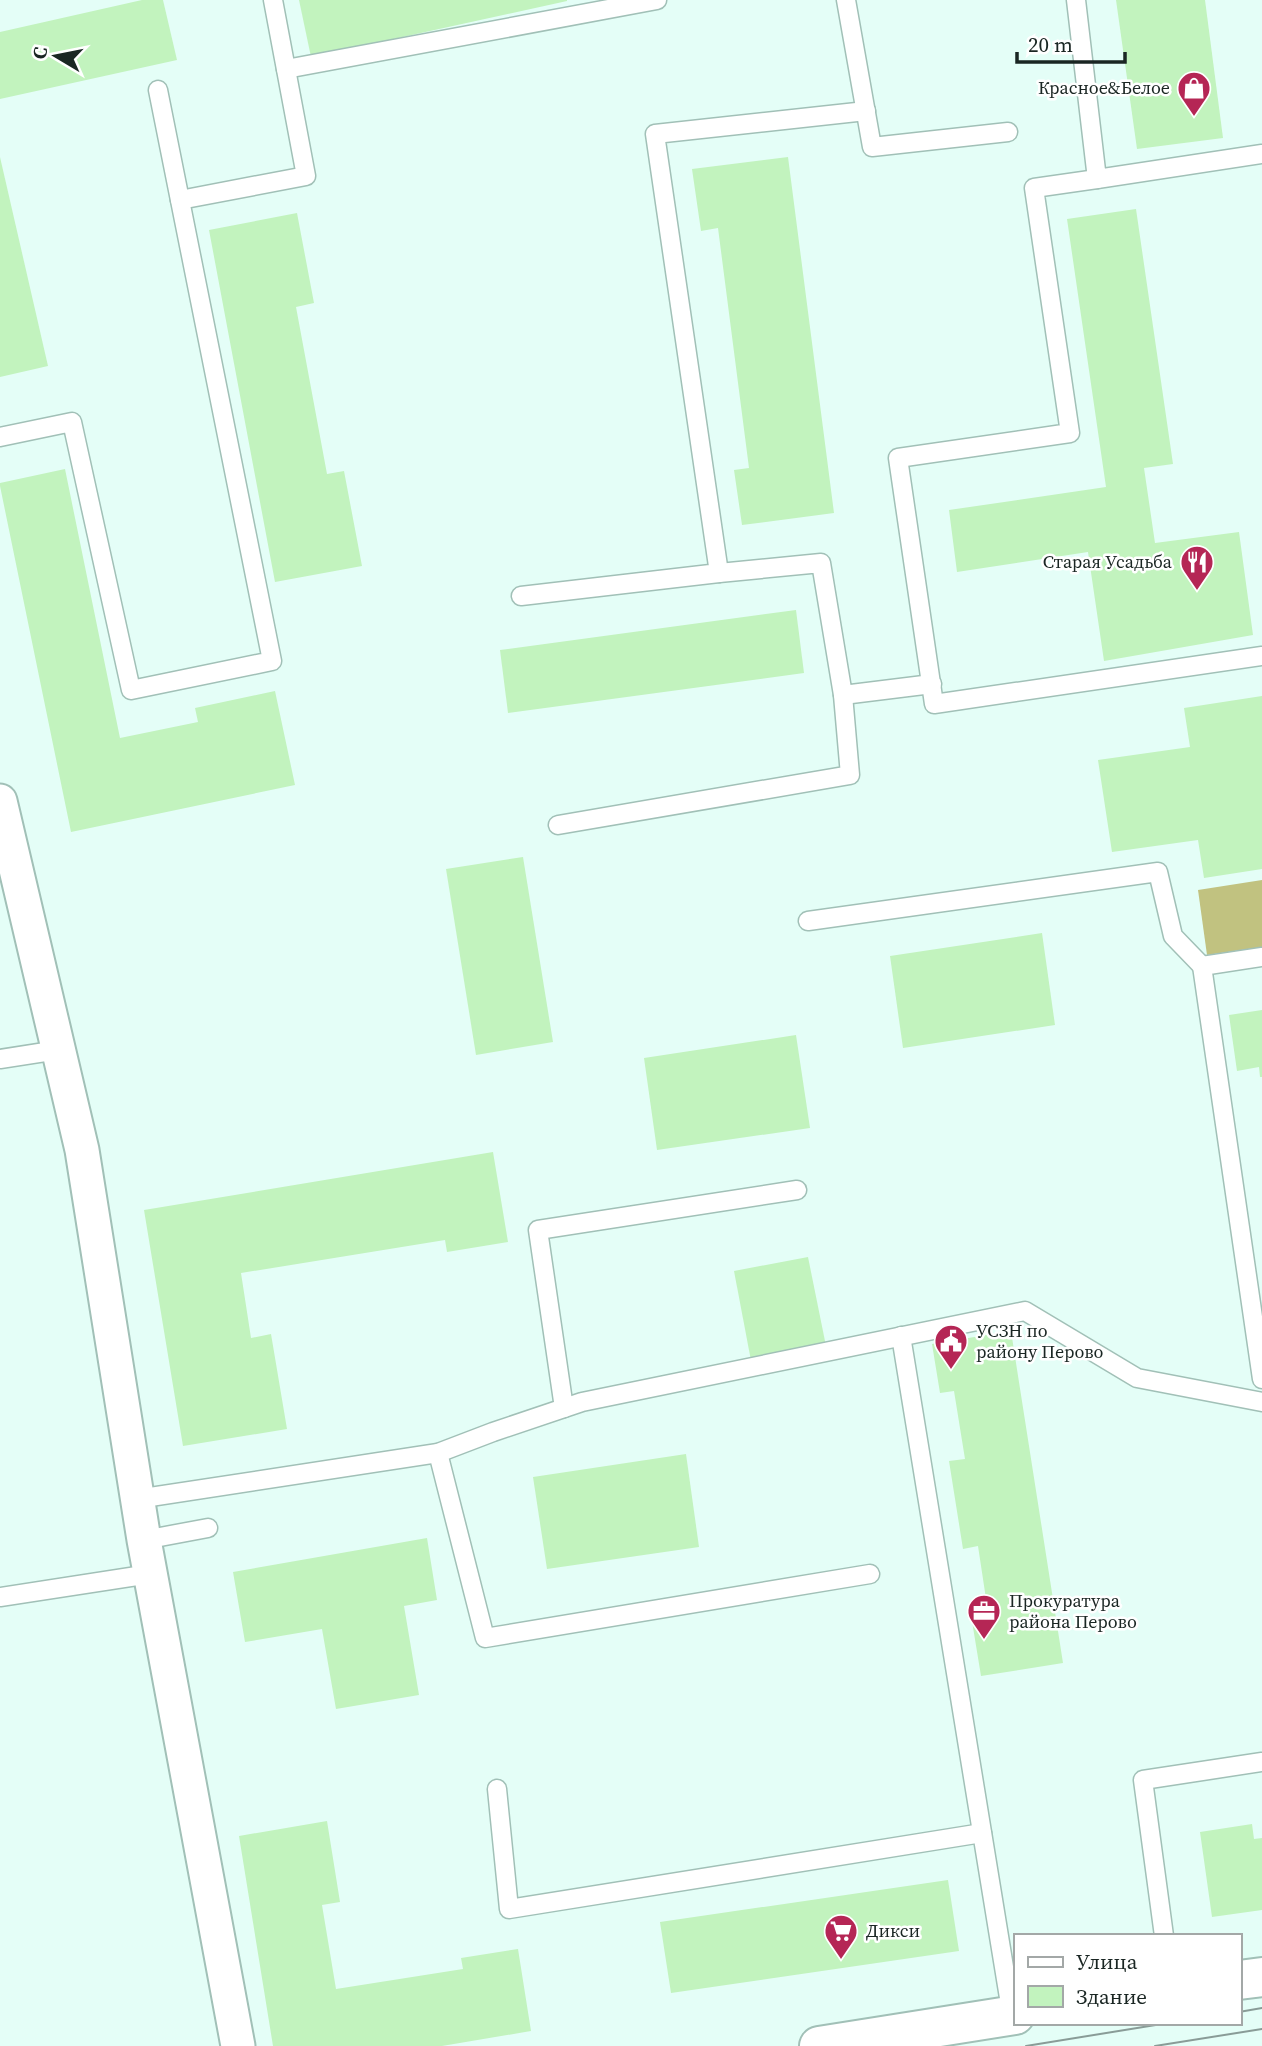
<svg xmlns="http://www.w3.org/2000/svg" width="1262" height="2046" font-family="'Source Serif 4',serif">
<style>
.forest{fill:#c1c280}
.building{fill:#c2f3be}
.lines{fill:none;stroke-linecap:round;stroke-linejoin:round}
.service-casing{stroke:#a1c0b7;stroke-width:21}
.minor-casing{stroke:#a1c0b7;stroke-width:37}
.tertiary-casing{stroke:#a1c0b7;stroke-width:42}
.service{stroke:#fff;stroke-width:18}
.minor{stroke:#fff;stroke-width:33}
.tertiary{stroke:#fff;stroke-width:38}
.tram{stroke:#899c97;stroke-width:2}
.labels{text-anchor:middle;stroke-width:5;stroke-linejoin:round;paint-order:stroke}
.poi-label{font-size:18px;fill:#1a2623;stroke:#fff;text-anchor:start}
</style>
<rect width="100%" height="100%" fill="#e4fef7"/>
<polygon class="forest" points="1262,880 1262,947 1207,955 1198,890"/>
<g class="building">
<polygon points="142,0 163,0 177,60 0,99 0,32"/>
<polygon points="299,0 567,0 567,1 311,57"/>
<polygon points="1116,0 1205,0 1223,138 1137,149"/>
<polygon points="0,157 48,366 0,377"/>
<polygon points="788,157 834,513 742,525 734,470 749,468 718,228 701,231 692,169"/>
<polygon points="1136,209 1173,464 1144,468 1155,543 1239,532 1253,635 1104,661 1088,552 957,572 949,510 1106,487 1067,219"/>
<polygon points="297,213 314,303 296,307 327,474 344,471 362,566 275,582 209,230"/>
<polygon points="65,469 120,738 198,722 195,708 275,691 295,785 71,832 0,486 0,483"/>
<polygon points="796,610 804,673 508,713 500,650"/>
<polygon points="1262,696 1262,869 1204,878 1198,840 1112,852 1098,760 1190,747 1184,708"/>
<polygon points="523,857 553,1042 476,1055 446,869"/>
<polygon points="1042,933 1055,1025 903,1048 890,956"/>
<polygon points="1262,1010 1262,1077 1260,1077 1259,1067 1237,1071 1229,1015"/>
<polygon points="796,1035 810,1128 657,1150 644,1058"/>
<polygon points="493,1152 508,1242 447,1252 445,1240 241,1273 251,1338 271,1334 287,1429 183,1446 144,1210"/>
<polygon points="808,1257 827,1351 752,1366 734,1271"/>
<polygon points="1011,1331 1063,1663 981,1676 971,1615 988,1612 978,1546 963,1549 949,1461 965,1459 954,1391 940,1393 932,1344"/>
<polygon points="686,1454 699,1547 547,1569 533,1477"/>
<polygon points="427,1538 437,1600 404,1606 419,1695 336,1709 322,1629 245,1642 233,1572"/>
<polygon points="327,1821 340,1902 322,1905 336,1989 463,1969 461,1958 518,1949 531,2031 442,2046 273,2046 239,1836"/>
<polygon points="1252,1824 1254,1839 1262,1838 1262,1910 1212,1917 1200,1832"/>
<polygon points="948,1880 959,1951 671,1993 660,1922"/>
</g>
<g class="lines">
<defs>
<g id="service">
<polyline points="846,0 872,147 1008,132"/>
<polyline points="1076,0 1097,179 1262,154"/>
<polyline points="286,69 657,0"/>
<polyline points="1097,179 1034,188 1070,433 898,458 934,704 1262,656"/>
<polyline points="180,200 306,176 273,0"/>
<polyline points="0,437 72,422 131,690 272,661 158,90"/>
<polyline points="719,573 821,563 843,695 932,684"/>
<polyline points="521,596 719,573 655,134 866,111"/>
<polyline points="558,825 850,775 843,695"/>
<polyline points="808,921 1158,872 1173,936 1202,966"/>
<polyline points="1262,957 1202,966 1262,1379"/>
<polyline points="0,1059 58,1050"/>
<polyline points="901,1336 1012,2016"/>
<polyline points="564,1408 538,1230 797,1190"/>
<polyline points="438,1453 485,1638 870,1574"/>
<polyline points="137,1499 438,1453 493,1432 582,1402 1025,1311 1137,1378 1262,1402"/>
<polyline points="144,1540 208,1528"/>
<polyline points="0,1597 150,1574"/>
<polyline points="497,1789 509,1909 982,1833"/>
<polyline points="1164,1936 1143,1780 1262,1762"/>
</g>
<polyline id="minor" points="0,801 82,1150 144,1540 238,2046"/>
<g id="tertiary">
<polyline points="1239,1980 1262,1977"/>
<polyline points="819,2046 1015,2015"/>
</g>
</defs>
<use href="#service" class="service-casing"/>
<use href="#minor" class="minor-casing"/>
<use href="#tertiary" class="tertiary-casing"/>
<use href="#service" class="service"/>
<use href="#minor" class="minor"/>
<use href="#tertiary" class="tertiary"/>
<g class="tram">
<polyline points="1239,2012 1262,2008"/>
<polyline points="1026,2046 1168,2023"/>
<polyline points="1155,2046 1262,2029"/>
</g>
</g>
<defs>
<symbol id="shop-pin" viewBox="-11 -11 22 30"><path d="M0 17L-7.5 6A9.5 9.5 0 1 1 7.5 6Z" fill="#b52655" stroke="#fff"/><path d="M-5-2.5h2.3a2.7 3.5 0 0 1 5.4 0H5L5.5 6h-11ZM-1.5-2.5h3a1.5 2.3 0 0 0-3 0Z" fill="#fff"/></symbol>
<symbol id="restaurant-pin" viewBox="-11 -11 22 30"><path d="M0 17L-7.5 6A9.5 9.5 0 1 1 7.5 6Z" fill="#b52655" stroke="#fff"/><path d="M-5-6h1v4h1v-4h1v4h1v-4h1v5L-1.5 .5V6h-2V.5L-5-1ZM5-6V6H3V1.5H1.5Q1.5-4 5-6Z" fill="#fff"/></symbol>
<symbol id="civic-pin" viewBox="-11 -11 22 30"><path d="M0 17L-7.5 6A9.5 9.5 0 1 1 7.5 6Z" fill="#b52655" stroke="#fff"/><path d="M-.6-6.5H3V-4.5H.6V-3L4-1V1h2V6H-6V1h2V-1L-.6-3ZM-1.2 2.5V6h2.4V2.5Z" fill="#fff"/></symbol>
<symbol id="office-pin" viewBox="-11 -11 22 30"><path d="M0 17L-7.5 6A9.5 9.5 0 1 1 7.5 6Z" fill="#b52655" stroke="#fff"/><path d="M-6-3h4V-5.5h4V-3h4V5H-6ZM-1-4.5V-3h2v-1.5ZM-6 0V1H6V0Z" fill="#fff"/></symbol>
<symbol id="supermarket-pin" viewBox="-11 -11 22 30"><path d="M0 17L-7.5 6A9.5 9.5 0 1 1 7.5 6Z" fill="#b52655" stroke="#fff"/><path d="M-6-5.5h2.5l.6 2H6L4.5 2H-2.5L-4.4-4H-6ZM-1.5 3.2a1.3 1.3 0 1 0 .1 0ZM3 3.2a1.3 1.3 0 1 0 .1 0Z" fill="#fff"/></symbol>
</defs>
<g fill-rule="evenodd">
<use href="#shop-pin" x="1175" y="69" width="38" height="52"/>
<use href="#restaurant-pin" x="1178" y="543" width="38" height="52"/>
<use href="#civic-pin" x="932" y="1322" width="38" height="52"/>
<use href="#office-pin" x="965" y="1592" width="38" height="52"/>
<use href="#supermarket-pin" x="822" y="1912" width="38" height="52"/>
</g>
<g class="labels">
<g class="poi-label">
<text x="1170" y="94" text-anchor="end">Красное&amp;Белое</text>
<text x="1172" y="568" text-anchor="end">Старая Усадьба</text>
<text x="976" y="1337">УСЗН по<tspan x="976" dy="21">району Перово</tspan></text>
<text x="1009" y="1607">Прокуратура<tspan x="1009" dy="21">района Перово</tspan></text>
<text x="866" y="1937">Дикси</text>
</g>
</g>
<rect x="1014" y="1934" width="228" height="91" fill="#ffffff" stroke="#a3a8a7" stroke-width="2"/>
<rect x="1028" y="1957" width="35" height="10" fill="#ffffff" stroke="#a3a8a7" stroke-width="2"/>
<text x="1076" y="1969" font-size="21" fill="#1a2623">Улица</text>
<rect x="1028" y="1986" width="35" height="21" fill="#c2f3be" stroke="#a3a8a7" stroke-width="2"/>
<text x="1076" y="2004" font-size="21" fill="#1a2623">Здание</text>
<g transform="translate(56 56) rotate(280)" stroke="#ffffff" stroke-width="5" paint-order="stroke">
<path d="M0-5L12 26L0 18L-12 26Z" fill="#1a2623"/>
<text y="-10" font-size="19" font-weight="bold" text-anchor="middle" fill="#1a2623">С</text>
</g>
<path d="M1017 52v10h108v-10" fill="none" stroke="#1a2623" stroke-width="3.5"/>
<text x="1028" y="52" font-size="21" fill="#1a2623" stroke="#ffffff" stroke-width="5" paint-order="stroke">20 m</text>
</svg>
